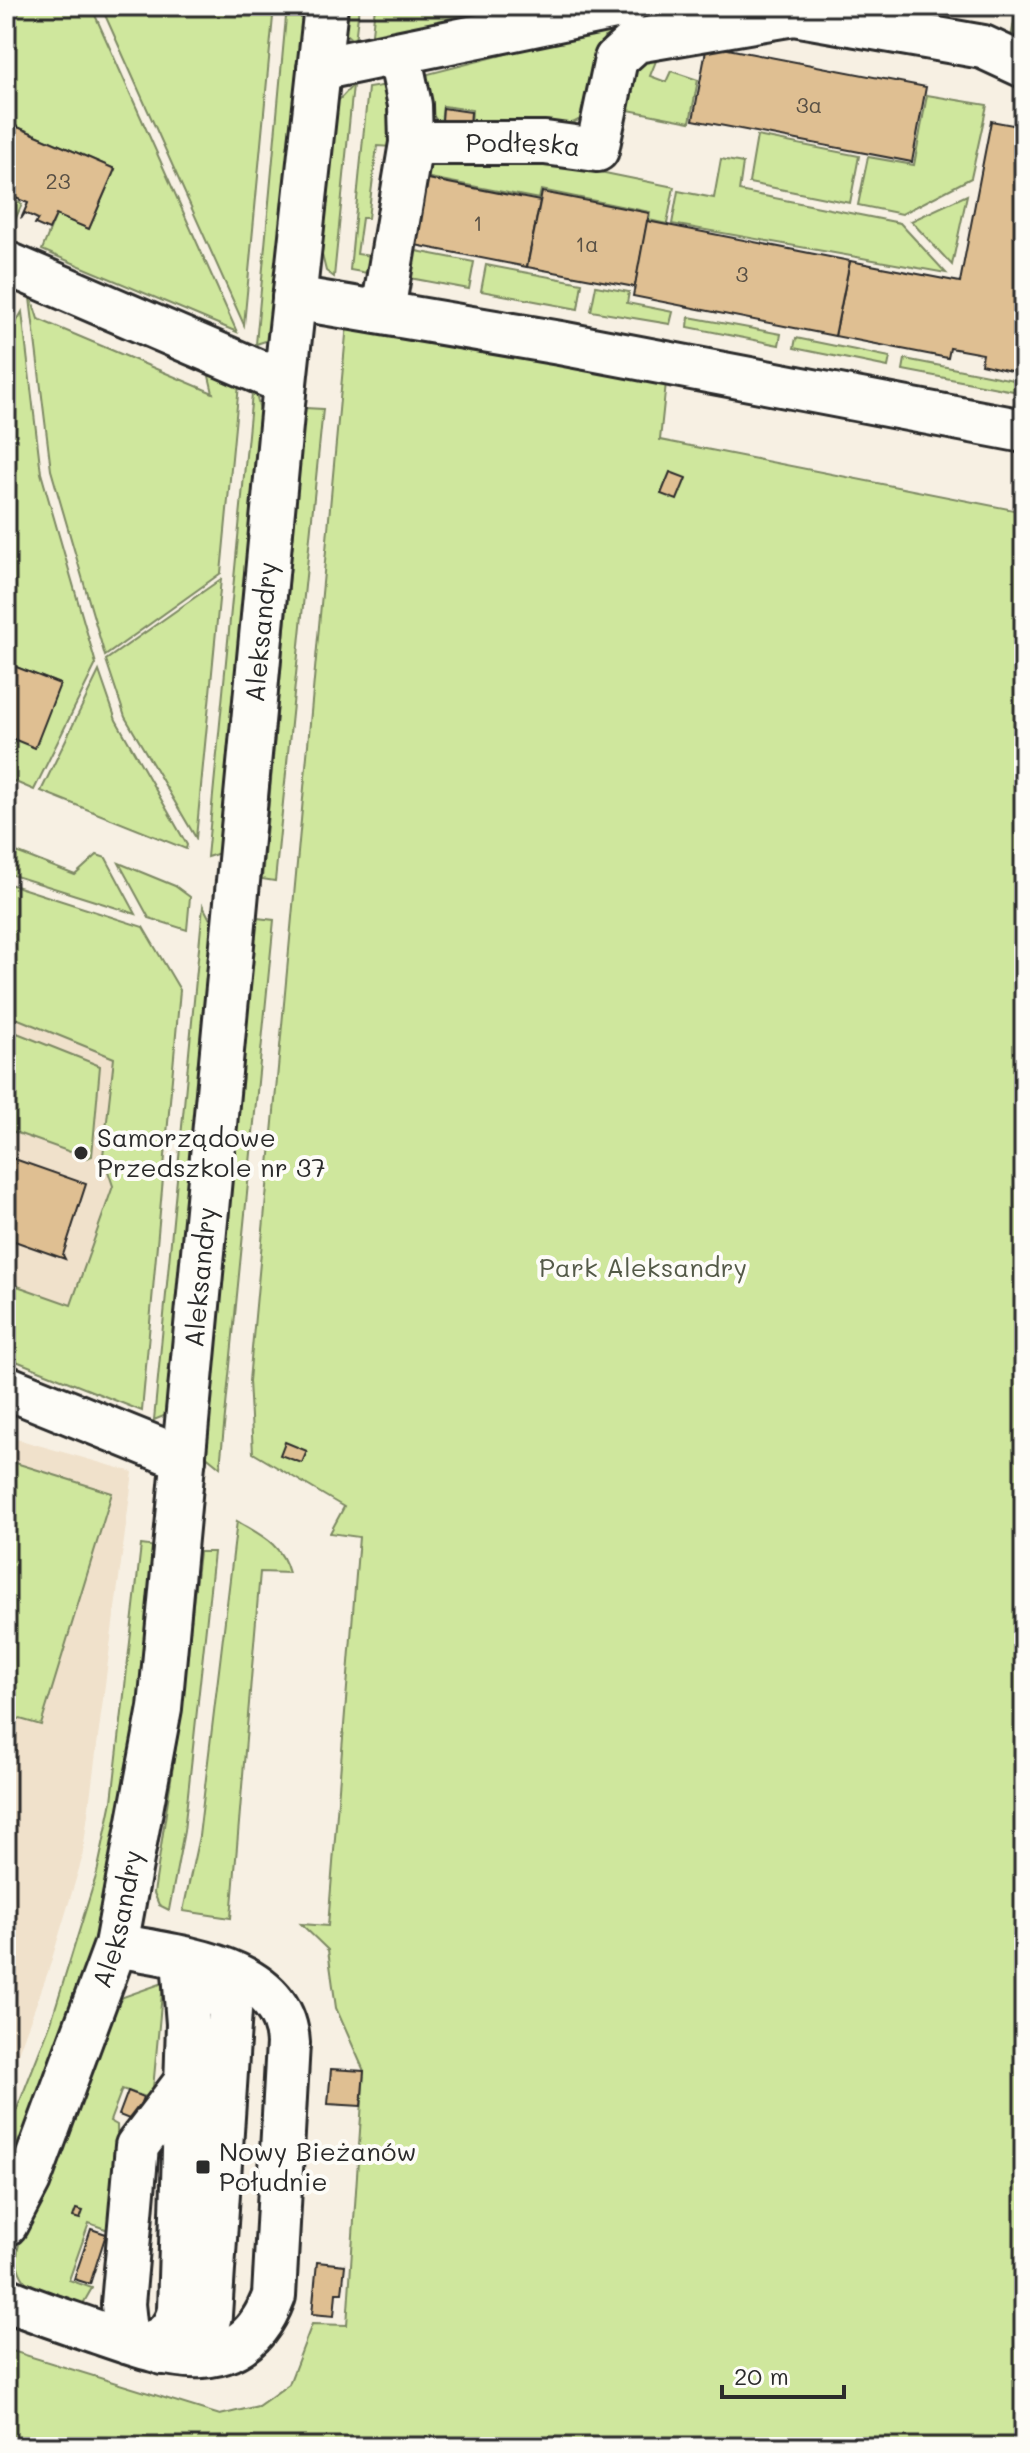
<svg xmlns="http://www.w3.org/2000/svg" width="1030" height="2453" font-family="Mali,sans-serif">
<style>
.built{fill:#f0e1cb}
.green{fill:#cfe79d;stroke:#7d8964;stroke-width:2}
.building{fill:#dfbf92;stroke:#2b2b2b;stroke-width:2}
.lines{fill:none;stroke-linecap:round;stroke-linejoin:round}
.minor-casing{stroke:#2b2b2b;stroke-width:48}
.minor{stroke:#fdfcf7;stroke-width:42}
.poi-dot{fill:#2b2b2b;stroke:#fdfcf7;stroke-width:3}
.labels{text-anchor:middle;stroke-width:8;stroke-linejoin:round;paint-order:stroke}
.number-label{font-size:22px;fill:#585045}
.street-label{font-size:26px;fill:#2b2b2b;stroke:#fdfcf7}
.poi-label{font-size:26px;fill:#2b2b2b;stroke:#fdfcf7;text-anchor:start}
.park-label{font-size:26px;fill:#545a48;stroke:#fdfcf7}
</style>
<rect width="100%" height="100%" fill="#f7f0e3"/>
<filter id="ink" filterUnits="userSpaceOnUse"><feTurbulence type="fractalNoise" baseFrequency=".0125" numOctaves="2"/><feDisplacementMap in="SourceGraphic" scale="16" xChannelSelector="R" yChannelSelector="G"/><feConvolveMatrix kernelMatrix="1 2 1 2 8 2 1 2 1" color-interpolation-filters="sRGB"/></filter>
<g filter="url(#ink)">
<g class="built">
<polygon points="6,935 170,990 137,1362 6,1316"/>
<polygon points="6,1436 133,1472 82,1859 48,1972 6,2086"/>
</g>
<g class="green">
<polygon points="6,6 91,6 237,332 42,250 56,215 89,229 115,169 6,122"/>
<polygon points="101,6 274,6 244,325"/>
<polygon points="287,6 304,6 272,339 256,344"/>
<polygon points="343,6 359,6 355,42 341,30"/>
<polygon points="375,6 529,6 371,43"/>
<polygon points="839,6 933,6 930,23"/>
<polygon points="995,6 1024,6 1024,46 1011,39 1016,10"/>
<path d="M640,27L604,37C599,59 599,90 589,110C576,137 497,127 471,127L472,110L443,106L441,124C427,113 422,90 428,74L589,33Z"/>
<polygon points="662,46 650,76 666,82 671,71 698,80 690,122 623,109 629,73"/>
<polygon points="353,85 334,277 326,271 319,243 331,119 337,102"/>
<polygon points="388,85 392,147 377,146 368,218 362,218 357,254 378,257 373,274 350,270 368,88"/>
<polygon points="927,95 987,105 971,178 902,214 858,205 868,157 914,165"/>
<polygon points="757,136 859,156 850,203 749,183"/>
<polygon points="721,159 743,163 739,191 900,223 946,273 672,224 678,191 714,198"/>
<polygon points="541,160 674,187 667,224 649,220 650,212 541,190 539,199 425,177 427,169 435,163"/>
<polygon points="967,195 952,265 911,221"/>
<polygon points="6,197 22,204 8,236 6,235"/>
<polygon points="411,250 474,262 469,289 410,278 407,271"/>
<polygon points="486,265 582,283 578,309 481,291"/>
<polygon points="596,286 629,292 627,303 673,312 670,324 591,311"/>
<polygon points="29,290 38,319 213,393 205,359 240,374 221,573 105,656 51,470"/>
<polygon points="22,312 41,473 96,664 34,790 6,778 9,737 59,684 6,663 6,340"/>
<polygon points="689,317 781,334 779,345 688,327"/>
<polygon points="347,324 667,373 660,440 1024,512 1024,2447 6,2447 6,2349 220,2415 258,2406 289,2384 312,2324 347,2325 364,2071 336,2008 328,1950 301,1924 328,1926 359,1537 330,1533 344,1507 253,1453 249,1381"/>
<polygon points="796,338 890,357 888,367 794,348"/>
<polygon points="905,359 1024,382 1024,393 903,370"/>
<polygon points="253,383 264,425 220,853 207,857"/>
<polygon points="305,408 323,409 275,881 262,879"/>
<polygon points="221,579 196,838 125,717 106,660"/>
<polygon points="99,671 116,720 187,845 186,849 41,791"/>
<polygon points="6,848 75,875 97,855 106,858 136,914 6,873"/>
<polygon points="119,863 175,886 190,897 187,930 149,918"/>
<polygon points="6,883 143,927 180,990 142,1411 6,1357 6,1282 71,1305 113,1186 103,1156 114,1058 6,1014"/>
<polygon points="203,906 215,929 171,1405 164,1416 154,1420"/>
<polygon points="257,918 274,920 220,1467 204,1454 204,1444"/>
<polygon points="12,1031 100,1066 92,1156 87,1158 6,1129 6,1048"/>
<polygon points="6,1460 112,1493 41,1725 6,1715"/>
<path d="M237,1521C262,1536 281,1543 289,1573L260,1572L231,1918L183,1911L199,1836Z"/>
<path d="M141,1545L157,1547C144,1657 136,1769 112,1877C89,1979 48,2078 6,2174V2137L51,2022L97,1873L112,1801Z"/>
<polygon points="199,1552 214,1552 184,1831 169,1910 159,1905 154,1893 179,1726"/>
<path d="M163,1983L152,2099L122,2089L110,2121L117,2125L118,2167L111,2231L89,2223L69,2280L92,2288L80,2309C54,2300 19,2293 17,2259C16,2233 47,2182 58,2157C79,2108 96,2057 115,2007L123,1997Z"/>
</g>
<g class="building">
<polygon points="707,45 926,87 912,162 693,120"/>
<polygon points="443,108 471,112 470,125 442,121"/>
<polygon points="991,121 1024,127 1024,348 1019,373 981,364 983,354 950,348 948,358 835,336 850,261 960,282"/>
<polygon points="6,122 115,169 89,229 56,215 49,230 35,224 38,219 25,213 21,219 28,203 6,194"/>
<polygon points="428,179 540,201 527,267 415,245"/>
<polygon points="542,192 649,213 635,287 527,267"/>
<polygon points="647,221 850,261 835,336 633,296"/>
<polygon points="670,472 686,478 677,500 661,494"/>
<polygon points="6,663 60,684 35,748 6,736"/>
<polygon points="6,1156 86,1184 63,1255 65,1259 6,1238"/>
<polygon points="285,1442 307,1451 302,1463 280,1455"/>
<polygon points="331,2069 364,2071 361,2106 328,2104"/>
<polygon points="128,2091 143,2097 134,2121 119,2115"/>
<polygon points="76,2209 83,2211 80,2219 73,2217"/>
<polygon points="91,2229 106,2234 90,2284 74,2279"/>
<polygon points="317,2262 345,2265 342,2293 336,2293 334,2316 312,2314"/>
</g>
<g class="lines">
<defs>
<g id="minor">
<polyline points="319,69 625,6"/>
<path id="s1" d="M411,143H545L597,150L616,59L636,41L794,14L983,47L1024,66"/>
<polyline points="6,263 285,383"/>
<polyline points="294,298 560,343 1024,431"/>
<polyline points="383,311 411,143 410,105 399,53"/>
<polyline points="6,1387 184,1459"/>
<path id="s2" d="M6,2224L29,2180L116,1945L160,1708L285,383L326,6"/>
<path d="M6,2299C37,2312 69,2322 100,2333C167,2356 241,2384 274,2296L288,2043C284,1964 175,1957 116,1945"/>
<polyline points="127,2342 123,2304 137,2146 185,2083"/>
<path d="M133,2343C157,2346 174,2334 179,2310L188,2024L183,1959"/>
<path d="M162,2353C187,2350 204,2341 210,2315L230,2010L211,1979L189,1962"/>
</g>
</defs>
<use href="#minor" class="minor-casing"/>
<use href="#minor" class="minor"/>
</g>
</g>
<g class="poi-dot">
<circle cx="81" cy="1153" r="8"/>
<rect x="195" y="2159" width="16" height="16" rx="4"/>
</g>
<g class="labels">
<g class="number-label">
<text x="809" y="113">3a</text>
<text x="58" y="189">23</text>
<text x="478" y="231">1</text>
<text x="587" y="252">1a</text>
<text x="742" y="282">3</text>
</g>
<g class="street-label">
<text dy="9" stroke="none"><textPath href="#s1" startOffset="112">Podłęska</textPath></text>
<text dy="9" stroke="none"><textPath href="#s2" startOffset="1622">Aleksandry</textPath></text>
<text dy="9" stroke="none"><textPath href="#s2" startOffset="974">Aleksandry</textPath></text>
<text dy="9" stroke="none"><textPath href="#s2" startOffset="326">Aleksandry</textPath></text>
</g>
<g class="poi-label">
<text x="97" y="1147">Samorządowe<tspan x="97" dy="30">Przedszkole nr 37</tspan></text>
<text x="219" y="2161">Nowy Bieżanów<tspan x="219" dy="30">Południe</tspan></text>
</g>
<g class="park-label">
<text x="643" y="1277">Park Aleksandry</text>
</g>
</g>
<rect width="1030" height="2453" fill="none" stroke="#fdfcf7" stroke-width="32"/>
<rect x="16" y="16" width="998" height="2421" fill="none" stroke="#2b2b2b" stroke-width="3" filter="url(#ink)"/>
<path d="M722 2385v12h122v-12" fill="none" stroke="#2b2b2b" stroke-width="4"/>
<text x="734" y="2385" font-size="24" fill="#2b2b2b" stroke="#fdfcf7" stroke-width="6" paint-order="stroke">20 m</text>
</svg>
